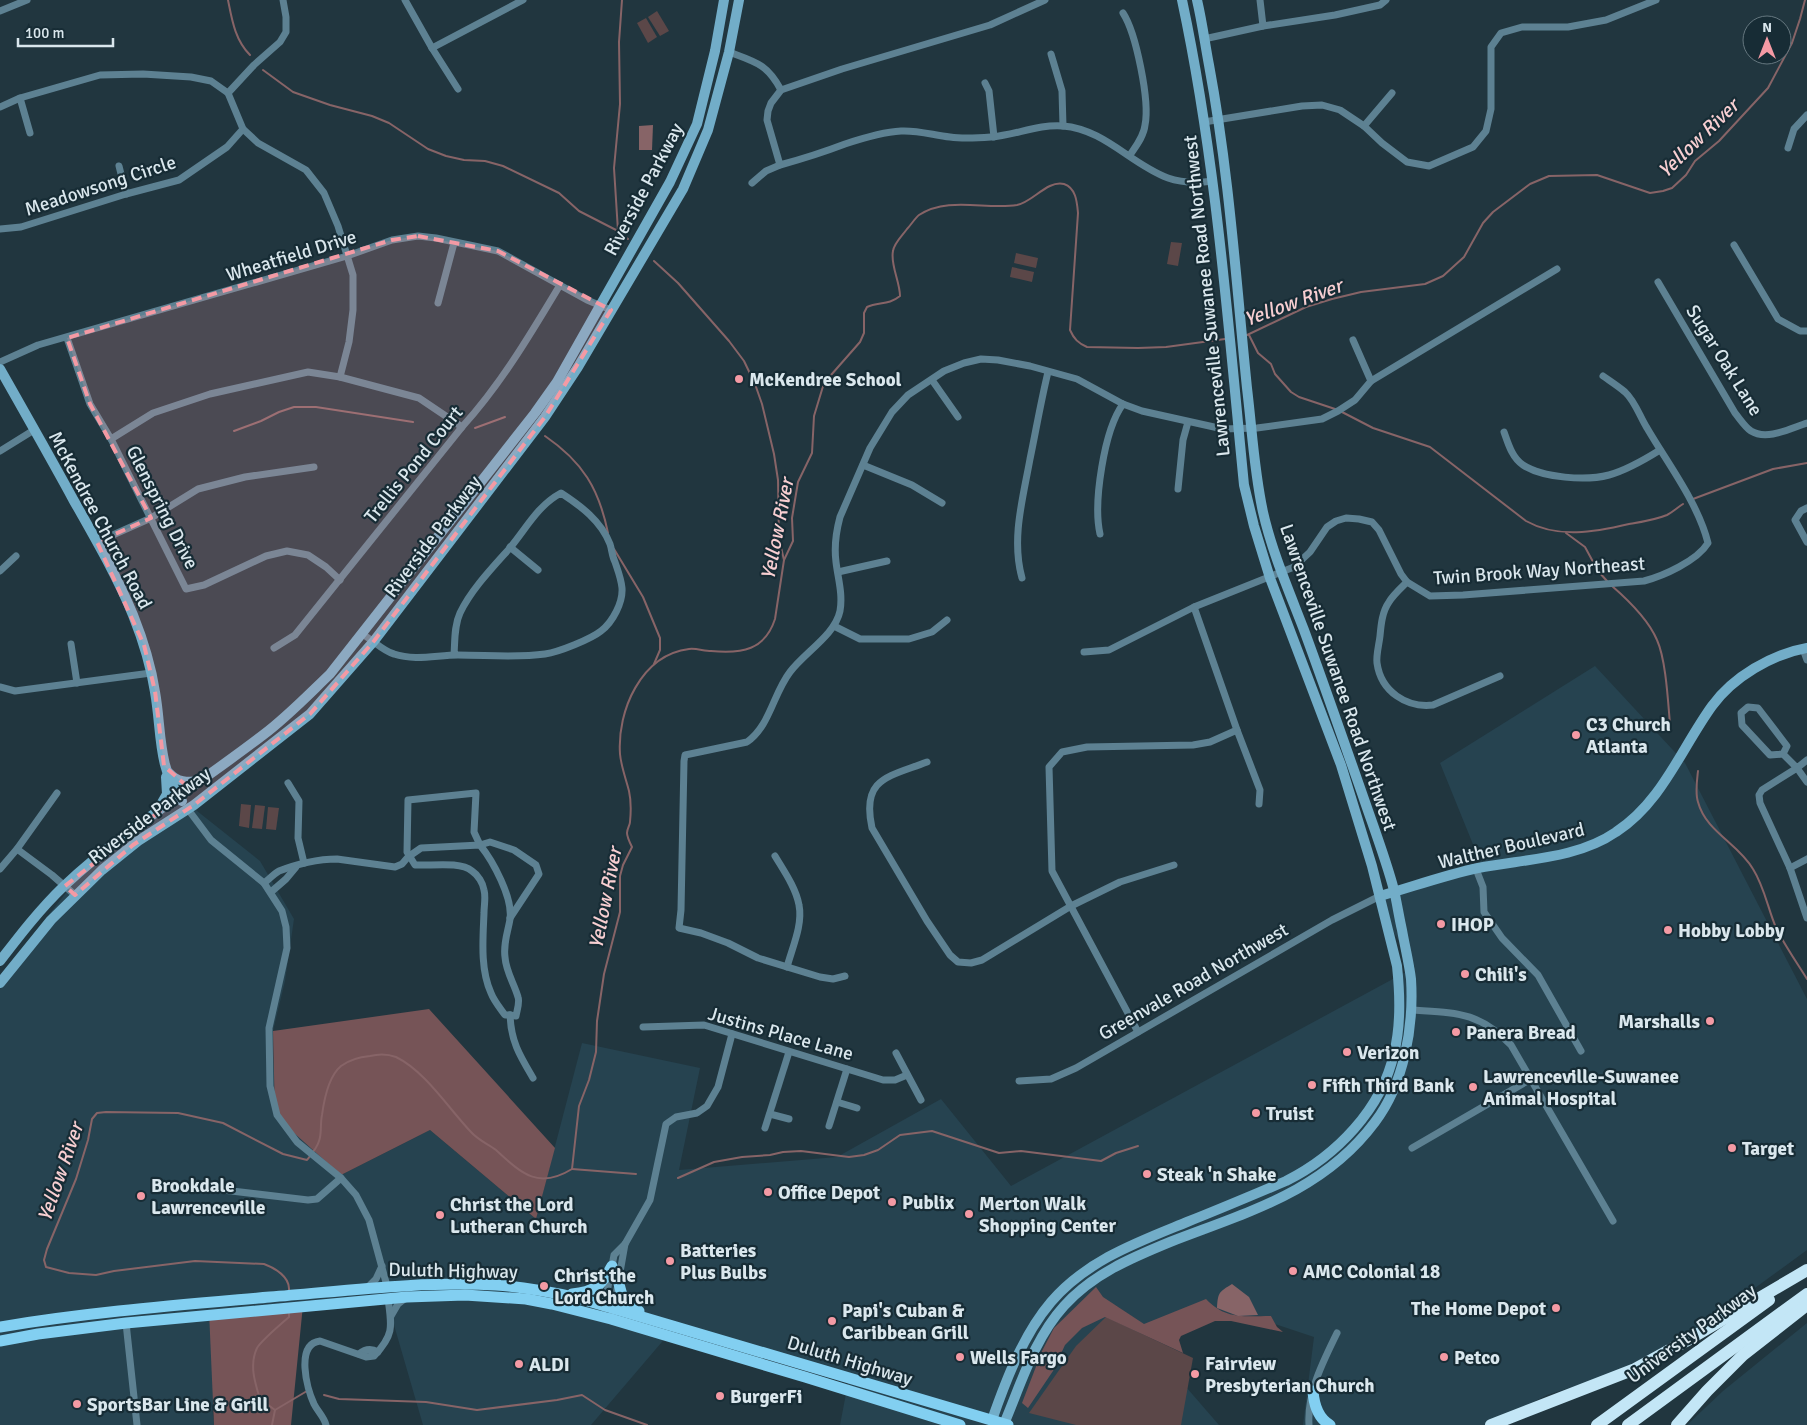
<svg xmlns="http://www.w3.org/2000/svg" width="1807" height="1425" font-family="Signika,sans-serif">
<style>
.built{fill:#264350}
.green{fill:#5b4748}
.forest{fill:#765457}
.water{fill:#876467}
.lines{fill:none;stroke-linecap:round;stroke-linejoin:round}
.stream{stroke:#876467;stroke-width:2}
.street{stroke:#5d8192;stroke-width:7}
.secondary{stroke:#72adc8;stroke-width:10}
.primary{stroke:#82cff1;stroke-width:11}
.highway{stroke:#c3e6f6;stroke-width:12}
.marked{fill:#f49aa4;fill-opacity:0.2;stroke:#f49aa4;stroke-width:4;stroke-dasharray:10 6;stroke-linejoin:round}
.poi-dot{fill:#f49aa4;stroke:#172c35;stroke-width:2}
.labels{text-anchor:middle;stroke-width:4.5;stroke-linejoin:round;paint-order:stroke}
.street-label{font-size:19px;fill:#dae7ed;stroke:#172c35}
.poi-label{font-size:19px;font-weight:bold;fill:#dae7ed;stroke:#172c35;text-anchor:start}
.water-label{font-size:20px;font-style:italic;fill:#f8cfd2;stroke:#172c35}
</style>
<rect width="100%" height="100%" fill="#21363f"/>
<g class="built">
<polygon points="1595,666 1685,763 1807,999 1807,1250 1722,1312 1626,1370 1547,1395 1489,1425 1303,1425 1314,1337 1275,1324 1271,1316 1237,1317 1216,1309 1206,1300 1144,1325 1115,1305 1219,1425 840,1425 849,1378 673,1329 591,1425 423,1425 385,1294 303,1305 212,1406 214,1425 0,1425 0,977 98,852 182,799 260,861 294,919 285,981 273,1031 341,1175 430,1130 536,1219 582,1043 700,1068 679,1170 837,1157 941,1099 1011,1186 1415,967 1394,933 1382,892 1483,869 1440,763"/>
<polygon points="1807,1323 1807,1425 1687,1425 1723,1391"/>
</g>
<g class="green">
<polygon points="657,11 669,31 660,36 648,17"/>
<polygon points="646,18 657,37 648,43 637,23"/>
<polygon points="1171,242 1182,243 1178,266 1167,264"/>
<polygon points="1016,253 1038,258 1036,268 1014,263"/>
<polygon points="1012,267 1034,272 1032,282 1010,277"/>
<polygon points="241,804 251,805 249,828 239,826"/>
<polygon points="255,805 265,806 262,829 252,828"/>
<polygon points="268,807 279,808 276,830 266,829"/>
<polygon points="1106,1317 1193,1358 1181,1425 1076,1425 1029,1413 1076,1346"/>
</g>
<g class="forest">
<polygon points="429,1009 555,1148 536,1219 430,1130 341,1175 275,1116 273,1031"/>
<path d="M1096,1287L1103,1297L1144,1324L1206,1299C1226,1320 1244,1316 1271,1316L1277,1327L1283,1332L1231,1321H1215L1181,1336L1179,1340L1183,1353L1105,1317L1082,1328L1065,1345L1053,1371L1028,1408L1022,1403L1042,1351L1054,1328Z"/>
<polygon points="303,1305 291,1425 214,1425 209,1311"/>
</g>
<g class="water">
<polygon points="653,125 652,150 639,150 639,126"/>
<path d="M1232,1284L1249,1297L1258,1315L1238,1316L1217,1308C1218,1292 1219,1292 1232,1284Z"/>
</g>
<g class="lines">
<g class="stream">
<path d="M228,0C232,20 235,40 250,55"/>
<polyline points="263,70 293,92 330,105 372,116 389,123 428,149 446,156 464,160 485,161 503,166 559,193 579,211 618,231 628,239"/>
<polyline points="618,231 614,168 620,104 619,42 622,0"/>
<polyline points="654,261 678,283 729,341 744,361 755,384 762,404 774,454 778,480 779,539 784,560"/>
<polyline points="1249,335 1258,353 1271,364 1275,374 1291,392 1299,397 1335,409"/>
<polyline points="1245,336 1306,307 1332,299 1361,292 1425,284 1443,276 1464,257 1483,223 1493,212 1530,184 1549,176 1597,175 1650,193 1663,191 1672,188 1686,175 1695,161 1719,141 1768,88 1792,43 1800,19 1805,0"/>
<path d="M1342,412L1373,428L1430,447L1526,521C1558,539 1595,532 1629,524C1641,522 1655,520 1667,515C1673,512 1678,507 1683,504"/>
<polyline points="475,428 505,417"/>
<polyline points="234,431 261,421 279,412 294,407 316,407 413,422"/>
<path d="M545,436C583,462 599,489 608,533"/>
<polyline points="1693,499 1773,469 1807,463"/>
<polyline points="1566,533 1585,547 1598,571 1607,581"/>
<polyline points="614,549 643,597 660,638 660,650 654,664"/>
<path d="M1612,586C1627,599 1649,621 1657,640C1666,660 1668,702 1670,724"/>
<path d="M1698,771C1697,780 1695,793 1698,802C1706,832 1738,843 1753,869C1765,888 1768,910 1777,930C1786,947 1797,963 1807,979"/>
<polyline points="572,1169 636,1174"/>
<polyline points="678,1178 714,1162 742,1157 770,1155 783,1152 801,1151 849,1157 864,1155 878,1150 900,1135 932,1131 999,1153 1021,1151 1101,1161 1116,1153 1138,1146"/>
<path d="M289,1290C290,1277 275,1268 264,1264L195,1261L114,1271L96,1275L69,1273L46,1267L44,1260L47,1249L76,1179L88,1140L92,1119L97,1113L106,1112L178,1113L223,1123L283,1154L307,1160C311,1155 317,1148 319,1141C322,1133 320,1124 322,1115C324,1100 329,1076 341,1066C349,1060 360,1057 370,1056C378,1054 388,1054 396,1057C425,1071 449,1109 471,1132C478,1140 488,1144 496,1150C521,1173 538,1190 572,1169L579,1106L589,1080L596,1052L597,1021L604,974L620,912V876L623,865L632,847C630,843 627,837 627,833C627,829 630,825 630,822C631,812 631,800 629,791C626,779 621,766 620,754C617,711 641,655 689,649C696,648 704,651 711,651C742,654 765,650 775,619L784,560L793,541L792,518L798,482L812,453L814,416L824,383L860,342L864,333V313L867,307C879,302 889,305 900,296C900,282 890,264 893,251C894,243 902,236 907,229C911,225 915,218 919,215C948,196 986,210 1017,205C1033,202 1047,180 1064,184C1076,188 1077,202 1078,213L1070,330C1074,339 1078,343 1087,347L1138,348L1166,347L1225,339"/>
<polyline points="324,1395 339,1399 426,1402 477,1410 557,1400 582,1395 605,1410 647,1425"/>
<path d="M275,1410L260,1399C255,1383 249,1365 257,1348C261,1341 282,1323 289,1317V1312"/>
<polyline points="275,1410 307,1391"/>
<polyline points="272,1425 275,1410"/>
</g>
<g class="street">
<polyline points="405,0 432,48 458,89"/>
<polyline points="1260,0 1263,26"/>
<polyline points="0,11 27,0"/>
<path d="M1123,13C1136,33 1150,101 1145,125C1144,136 1136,146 1130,155"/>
<polyline points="1204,39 1263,26 1335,15 1380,5 1386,0"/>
<polyline points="432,48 523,0"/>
<path d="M729,52C756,62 767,64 781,90"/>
<polyline points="1051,54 1062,91 1063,126"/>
<polyline points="985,83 989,91 994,137"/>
<polyline points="228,93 254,65 280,42 286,32 286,17 283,0"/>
<polyline points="20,98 30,133"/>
<polyline points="0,107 20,98 100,75 143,74 191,77 211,81 228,93 243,129 258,143 306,170 324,193 338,226 353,275 353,310 349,342 340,377"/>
<polyline points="1204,122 1302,106 1322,105 1340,110 1364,126 1382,143 1407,162 1429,166 1473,147 1486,131 1491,109 1491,47 1501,33 1522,27 1568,27 1606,20 1656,0"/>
<polyline points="1364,126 1392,93"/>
<polyline points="1788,148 1794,129 1807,115"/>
<polyline points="780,165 767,120 768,111 771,103 781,90 842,69 990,25 1045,0"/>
<polyline points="119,166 126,194"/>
<path d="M752,183L766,171L780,165C802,159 824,152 845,144C863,138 882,132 901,131C917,130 933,135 950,137C963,139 978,138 991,137C1015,135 1039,124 1063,126C1104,129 1132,165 1168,178C1182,183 1198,183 1213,181"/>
<polyline points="0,229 21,227 126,194 179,180 227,147 243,129"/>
<polyline points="1734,245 1778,319 1800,331 1807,331"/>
<path d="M1658,282L1735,413C1740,419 1745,427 1751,431C1767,441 1791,428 1807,423"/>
<polyline points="438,303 454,243"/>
<polyline points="67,338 90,404 111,439 186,589 204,585 266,556 287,551 308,555 326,567 340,580"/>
<polyline points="1353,340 1371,381"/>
<polyline points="0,362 38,345 347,256 392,240 418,236 436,238 498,251 587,300 611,310"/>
<polyline points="932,380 958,417"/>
<path d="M1504,432C1508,443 1512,458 1523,465C1543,478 1586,481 1609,475C1627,470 1644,460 1660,450"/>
<polyline points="111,439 153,413 210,394 308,372 340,377 419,398 462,427"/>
<polyline points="0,451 34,430"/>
<polyline points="863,465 912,485 942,503"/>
<polyline points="1178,489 1183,440 1188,422"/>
<polyline points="1807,508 1801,511 1795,520 1807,542"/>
<path d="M1100,534C1093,503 1104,430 1123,404"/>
<polyline points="97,542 151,518 198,489 245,477 314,467"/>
<polyline points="510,547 538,570"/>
<polyline points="0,571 16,556"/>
<polyline points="838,572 887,561"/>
<path d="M1022,578C1011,539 1023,498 1030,459C1036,430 1041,401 1048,372"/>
<path d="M1407,582C1401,588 1393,595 1389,602C1382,612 1381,625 1380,636C1379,645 1376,655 1377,663C1381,692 1407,708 1433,705L1500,676"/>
<polyline points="1194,607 1237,730 1260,790 1259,804"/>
<polyline points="834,626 860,639 909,639 932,632 947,620"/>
<path d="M362,634C373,640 383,651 394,654C415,661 437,655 458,655C487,655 517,658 545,654C559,652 591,639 601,631C613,622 623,602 622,588C621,578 618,571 615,562C612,556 612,550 610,544C601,521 581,506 561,493C537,506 526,529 509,549C492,568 471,590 460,613C454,626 455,641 454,655"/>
<polyline points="71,644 77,683"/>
<path d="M274,648L295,635L462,427C501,384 530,335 560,285"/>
<polyline points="1803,649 1807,660"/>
<path d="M1084,652L1109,650L1194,607L1294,567L1310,552L1327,527L1336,521L1346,518L1359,519L1372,522L1379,530L1401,574L1407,582L1430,596L1463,595L1644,581C1663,576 1697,561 1708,543C1698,503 1668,464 1647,428C1640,417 1635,401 1625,392C1618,386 1610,381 1603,376"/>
<polyline points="0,687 15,691 151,673"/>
<polyline points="1783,754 1787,746 1758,708 1748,707 1741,713 1742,725 1770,755 1783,754 1797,768 1807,760"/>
<path d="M927,762C888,777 861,778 872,828L927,921L950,955L958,962L971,963L982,960L1071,906L1120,882L1174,865"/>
<polyline points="1807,782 1797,768 1762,790 1759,795 1760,803 1790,868 1807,918"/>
<polyline points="288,783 299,801 298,838 304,863"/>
<polyline points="187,808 211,840 264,883 282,911 286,927 287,948 269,1028 270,1086 277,1115 297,1142 341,1178 356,1195 369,1220 387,1286"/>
<polyline points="17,849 52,875 75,895"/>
<path d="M775,856C784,871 796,888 799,905C803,925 792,948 787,967"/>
<polyline points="1790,868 1807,859"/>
<polyline points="0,869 17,849 57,793"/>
<polyline points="1476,869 1483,887 1484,912 1502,938 1538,975 1581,1051"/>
<path d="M264,883C269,879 274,874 279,871C296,864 319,859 337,859L395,867L402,864L408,857L421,848L480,845C493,861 513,898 510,919C508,932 503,943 505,957C506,972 514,983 518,997C520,1002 517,1010 516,1016L510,1015"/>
<polyline points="271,892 286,879 296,867"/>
<path d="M845,976L833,979L820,977L758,958L728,943L701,933L679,928L681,910L684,761L685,755L690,754L747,742C770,726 773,694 790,672C805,652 835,635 840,611C843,594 838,579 836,562C834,547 836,532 840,517L870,448L892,412L908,395L944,371L964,363L981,359L998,360L1030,366L1077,379L1123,404L1142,411L1223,429L1257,428L1322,419L1338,411L1355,400L1371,381L1557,269"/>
<path d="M1411,1010C1456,1013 1478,1011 1511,1045L1613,1221"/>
<path d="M510,1015H505C500,1008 494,1001 491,993C480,969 483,938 484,913C484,905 486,897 484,890C483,883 478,875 472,871C460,861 431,866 415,865L407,852L408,800L476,793L474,832L480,845L490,842L514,850L536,865L539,874L510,918"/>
<path d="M510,1015C511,1042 520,1056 533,1078"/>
<polyline points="643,1027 704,1025 883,1080 895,1080 907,1075"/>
<polyline points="1138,1032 1052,871 1049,767 1062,752 1087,747 1193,745 1210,742 1237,730"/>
<polyline points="896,1053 921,1100"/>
<polyline points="1019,1081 1051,1079 1076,1068 1332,920 1380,896"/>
<polyline points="837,1102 857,1108"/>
<polyline points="770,1114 789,1119"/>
<polyline points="829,1126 847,1069"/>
<polyline points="765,1128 789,1052"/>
<polyline points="1412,1148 1531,1079"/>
<polyline points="181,1185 308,1200 317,1199 341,1178"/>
<polyline points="367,1288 376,1279 382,1266"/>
<polyline points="604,1308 614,1255 625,1244 650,1200 666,1124 676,1117 697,1113 707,1106 718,1087 732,1034"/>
<polyline points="613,1312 625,1244"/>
<polyline points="391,1316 398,1304 407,1297"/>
<polyline points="126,1323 137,1425"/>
<path d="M359,1354C365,1349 371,1348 378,1352"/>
<path d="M326,1425C324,1417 318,1412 314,1404C307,1389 295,1344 320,1341L366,1357L374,1356C394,1335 392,1327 388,1299"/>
<path d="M1309,1425C1307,1392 1323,1362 1337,1333"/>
</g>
<g class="secondary">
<path d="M0,369C25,413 50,457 74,501C95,538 117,576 133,615C143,640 151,666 155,692C162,731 157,767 182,801"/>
<path d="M169,773C177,782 187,783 199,781"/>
<polyline points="159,808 167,794 166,777"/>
<path d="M1380,896C1412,887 1445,875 1478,868C1524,859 1577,859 1616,832C1662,802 1681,749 1712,706C1733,677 1772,654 1807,648"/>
<path d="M0,961C20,935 40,909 64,886C125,829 197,786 263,735C287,717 308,695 330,674L535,413L557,382L670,182L697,124L715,51L724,0"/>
<polyline points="0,983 51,920 102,870 138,841 194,805 310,714 374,641 545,417 578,367 683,189 708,130 729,52 739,0"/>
<path d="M992,1420C1006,1380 1023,1335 1051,1302C1087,1260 1138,1242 1187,1222C1220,1209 1253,1195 1286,1181C1336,1156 1382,1109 1394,1053C1401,1026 1400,994 1397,966L1372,866L1341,765L1270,578L1254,526L1244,485C1228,323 1216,159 1182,0"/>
<path d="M1004,1424C1021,1384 1034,1339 1064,1306C1093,1274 1131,1258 1170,1242C1247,1212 1323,1192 1375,1122C1404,1084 1414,1027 1411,979C1409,963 1405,947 1402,930C1399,917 1397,903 1394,890C1386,860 1375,831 1365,802C1345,745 1325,687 1304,630C1289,591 1272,552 1263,512C1254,471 1252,429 1247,388C1236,280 1229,172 1209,65C1205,44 1202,21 1197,0"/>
</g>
<g class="primary">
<path d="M618,1279C622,1298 622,1301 639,1311"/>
<path d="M572,1294C595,1292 601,1286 612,1266"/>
<path d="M0,1327C89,1312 180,1305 270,1297C345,1291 420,1281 496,1285C524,1287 551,1292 578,1298L1008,1425"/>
<polyline points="0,1341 38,1334 126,1323 407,1297 465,1295 526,1299 552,1304 611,1319 805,1377 960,1425"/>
<path d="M1313,1391C1314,1405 1318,1418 1330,1425"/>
</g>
<g class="highway">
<polyline points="1491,1425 1635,1369 1686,1341 1807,1270"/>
<polyline points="1597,1425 1769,1300"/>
<polyline points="1628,1425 1807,1294"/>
<polyline points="1677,1425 1707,1391 1743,1355 1807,1305"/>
</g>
</g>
<path class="marked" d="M418,236L498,251L611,310L545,417L374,641L310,714L194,805L133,845L75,895L65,886L189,788L164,766L155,691L144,645L97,542L151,518L90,404L67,338L392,240Z"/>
<g class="poi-dot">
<circle cx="739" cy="379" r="5"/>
<circle cx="1576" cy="735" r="5"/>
<circle cx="1441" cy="924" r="5"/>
<circle cx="1668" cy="930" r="5"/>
<circle cx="1465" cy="974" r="5"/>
<circle cx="1710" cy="1021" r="5"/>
<circle cx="1456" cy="1032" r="5"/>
<circle cx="1347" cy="1052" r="5"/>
<circle cx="1312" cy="1085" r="5"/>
<circle cx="1473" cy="1087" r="5"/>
<circle cx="1256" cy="1113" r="5"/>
<circle cx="1732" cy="1148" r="5"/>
<circle cx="1147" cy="1174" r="5"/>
<circle cx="768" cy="1192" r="5"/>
<circle cx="141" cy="1196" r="5"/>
<circle cx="892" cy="1202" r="5"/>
<circle cx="969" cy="1214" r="5"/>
<circle cx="440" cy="1215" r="5"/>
<circle cx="670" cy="1261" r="5"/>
<circle cx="1293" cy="1271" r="5"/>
<circle cx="544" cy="1286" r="5"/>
<circle cx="1556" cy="1308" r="5"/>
<circle cx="832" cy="1321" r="5"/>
<circle cx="960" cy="1357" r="5"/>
<circle cx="1444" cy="1357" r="5"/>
<circle cx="519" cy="1364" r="5"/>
<circle cx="1195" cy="1374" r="5"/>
<circle cx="720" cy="1396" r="5"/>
<circle cx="77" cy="1404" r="5"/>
</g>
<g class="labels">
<g class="street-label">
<text transform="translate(100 185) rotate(-18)" y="7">Meadowsong Circle</text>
<text transform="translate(643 189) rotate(-62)" y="7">Riverside Parkway</text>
<text transform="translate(291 255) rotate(-17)" y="7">Wheatfield Drive</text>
<text transform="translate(1206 296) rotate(-96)" y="7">Lawrenceville Suwanee Road Northwest</text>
<text transform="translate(1725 360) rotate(58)" y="7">Sugar Oak Lane</text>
<text transform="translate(413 464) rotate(-51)" y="7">Trellis Pond Court</text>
<text transform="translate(163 507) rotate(63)" y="7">Glenspring Drive</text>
<text transform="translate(101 520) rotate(62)" y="7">McKendree Church Road</text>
<text transform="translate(432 536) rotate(-53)" y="7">Riverside Parkway</text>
<text transform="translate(1539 570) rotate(-4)" y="7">Twin Brook Way Northeast</text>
<text transform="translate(1339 677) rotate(71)" y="7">Lawrenceville Suwanee Road Northwest</text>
<text transform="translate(149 815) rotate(-37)" y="7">Riverside Parkway</text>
<text transform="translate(1511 845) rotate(-13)" y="7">Walther Boulevard</text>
<text transform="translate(1193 981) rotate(-30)" y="7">Greenvale Road Northwest</text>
<text transform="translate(781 1033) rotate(16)" y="7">Justins Place Lane</text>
<text transform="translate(453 1270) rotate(1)" y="7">Duluth Highway</text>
<text transform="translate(1691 1333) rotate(-36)" y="7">University Parkway</text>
<text transform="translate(850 1360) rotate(17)" y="7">Duluth Highway</text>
</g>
<g class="poi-label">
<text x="749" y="386">McKendree School</text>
<text x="1586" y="731">C3 Church<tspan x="1586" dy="22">Atlanta</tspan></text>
<text x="1451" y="931">IHOP</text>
<text x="1678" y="937">Hobby Lobby</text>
<text x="1475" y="981">Chili's</text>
<text x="1700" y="1028" text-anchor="end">Marshalls</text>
<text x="1466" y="1039">Panera Bread</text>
<text x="1357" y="1059">Verizon</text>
<text x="1483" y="1083">Lawrenceville-Suwanee<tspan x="1483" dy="22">Animal Hospital</tspan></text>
<text x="1322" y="1092">Fifth Third Bank</text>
<text x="1266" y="1120">Truist</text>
<text x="1742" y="1155">Target</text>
<text x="1157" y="1181">Steak 'n Shake</text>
<text x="151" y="1192">Brookdale<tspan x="151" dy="22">Lawrenceville</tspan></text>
<text x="778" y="1199">Office Depot</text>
<text x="902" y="1209">Publix</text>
<text x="979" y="1210">Merton Walk<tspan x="979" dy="22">Shopping Center</tspan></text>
<text x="450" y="1211">Christ the Lord<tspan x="450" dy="22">Lutheran Church</tspan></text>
<text x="680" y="1257">Batteries<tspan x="680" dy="22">Plus Bulbs</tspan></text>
<text x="1303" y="1278">AMC Colonial 18</text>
<text x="554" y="1282">Christ the<tspan x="554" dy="22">Lord Church</tspan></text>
<text x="1546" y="1315" text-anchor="end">The Home Depot</text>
<text x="842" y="1317">Papi's Cuban &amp;<tspan x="842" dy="22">Caribbean Grill</tspan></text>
<text x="970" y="1364">Wells Fargo</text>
<text x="1454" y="1364">Petco</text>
<text x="1205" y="1370">Fairview<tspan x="1205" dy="22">Presbyterian Church</tspan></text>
<text x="529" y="1371">ALDI</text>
<text x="730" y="1403">BurgerFi</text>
<text x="87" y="1411">SportsBar Line &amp; Grill</text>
</g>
<g class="water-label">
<text transform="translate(1698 138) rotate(-44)" y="7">Yellow River</text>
<text transform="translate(1293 302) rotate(-20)" y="7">Yellow River</text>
<text transform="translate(777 529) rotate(-79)" y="7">Yellow River</text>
<text transform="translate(605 898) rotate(-79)" y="7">Yellow River</text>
<text transform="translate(60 1172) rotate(-71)" y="7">Yellow River</text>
</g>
</g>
<g transform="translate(1767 40)"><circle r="24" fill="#172c35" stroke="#65777f"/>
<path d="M0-4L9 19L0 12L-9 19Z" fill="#f49aa4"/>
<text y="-8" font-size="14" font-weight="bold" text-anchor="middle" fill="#dae7ed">N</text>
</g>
<path d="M18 38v8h95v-8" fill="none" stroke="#dae7ed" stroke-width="2.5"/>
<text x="25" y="38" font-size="15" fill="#dae7ed" stroke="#172c35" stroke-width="4" paint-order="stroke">100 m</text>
</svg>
